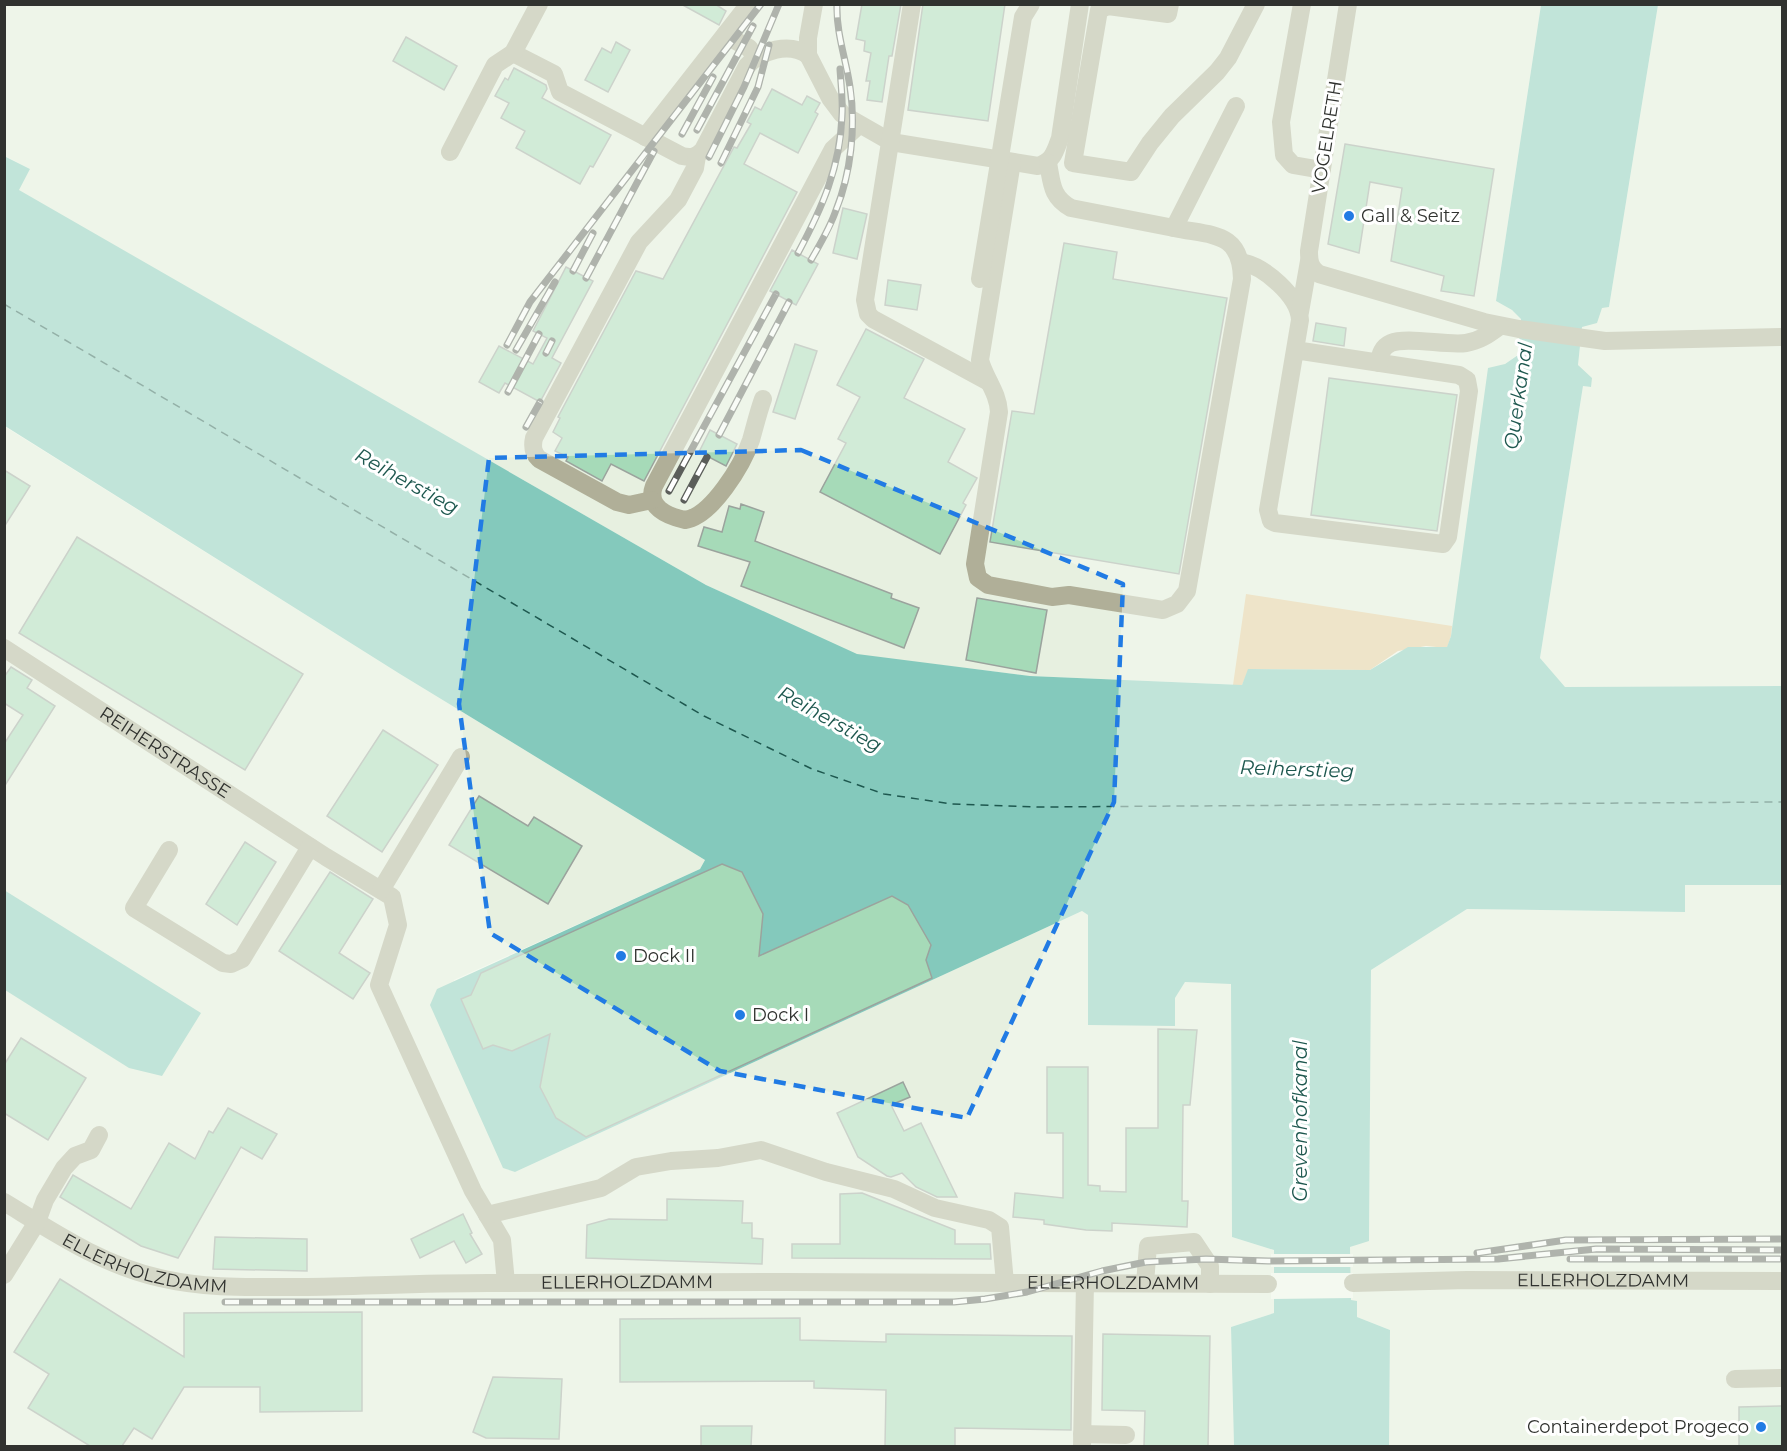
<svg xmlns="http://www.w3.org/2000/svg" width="1787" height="1451" font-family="Montserrat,sans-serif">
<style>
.built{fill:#e7f0e0}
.green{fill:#e6ca99}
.water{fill:#84c9bc}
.pier{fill:#f4f9f0}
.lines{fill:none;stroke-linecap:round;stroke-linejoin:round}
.ferry{stroke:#1e584f;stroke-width:1.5;stroke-dasharray:8 6;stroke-linecap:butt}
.building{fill:#a6dab8;stroke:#9ba39d;stroke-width:1.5}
.minor{stroke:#b0af98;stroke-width:18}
.rail-casing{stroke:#5b5e5a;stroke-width:7}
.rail{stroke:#fff;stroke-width:4.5;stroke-dasharray:14;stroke-linecap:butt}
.marked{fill:none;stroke:#217be4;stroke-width:4.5;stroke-dasharray:12 8;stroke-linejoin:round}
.poi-dot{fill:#217be4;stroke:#fff;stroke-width:2}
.labels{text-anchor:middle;stroke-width:6;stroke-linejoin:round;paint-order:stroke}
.street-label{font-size:18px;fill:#30322f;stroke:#fff}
.poi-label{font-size:18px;fill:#30322f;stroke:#fff;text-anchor:start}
.water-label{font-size:20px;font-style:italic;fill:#1e584f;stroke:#fff}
</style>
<rect width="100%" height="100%" fill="#f4f9f0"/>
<g class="built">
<polygon points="4,5 1541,5 1496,301 1512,310 1521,319 1517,355 1505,364 1451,636 1398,651 1242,685 1030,676 857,655 706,585 18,190 30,169 5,156"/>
<polygon points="1658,5 1782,5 1782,686 1564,687 1540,658 1583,386 1591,387 1578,365 1582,327 1602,307 1609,307"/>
<polygon points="4,426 400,674 705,860 700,869 454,980 504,1168 515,1172 1082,911 1088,915 1175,1026 1175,998 1185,982 1231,983 1232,1237 1274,1250 1274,1313 1231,1327 1234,1446 5,1446"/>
<polygon points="1684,885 1782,885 1782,1446 1389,1446 1390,1330 1357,1317 1351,1301 1350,1247 1369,1240 1371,970 1467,909 1684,912"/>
</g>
<polygon class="green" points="1246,594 1452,626 1451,636 1447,648 1426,646 1398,651 1370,670 1249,669 1242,685 1233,685"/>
<g class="water">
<polygon points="1541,5 1658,5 1609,307 1602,308 1597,323 1582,327 1578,365 1592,378 1591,387 1583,386 1540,658 1565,687 1782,686 1782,885 1685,885 1685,912 1467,909 1371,970 1369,1241 1350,1247 1351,1300 1357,1301 1357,1317 1390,1330 1389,1446 1234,1446 1231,1327 1274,1313 1274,1250 1232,1237 1231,984 1185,982 1175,998 1175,1026 1088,1025 1088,915 1082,911 515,1172 503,1168 430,1005 437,989 700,869 705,860 400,674 5,426 4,156 30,169 19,190 706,585 857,654 1030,676 1242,685 1248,669 1370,670 1408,647 1447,647 1451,636 1488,368 1505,364 1518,355 1521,319 1512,310 1496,301"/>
<polygon points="4,890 201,1013 162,1076 129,1068 5,990"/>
</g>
<g class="pier">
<rect x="1271" y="1254" width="82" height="13"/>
<polygon points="1271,1273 1353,1273 1353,1298 1271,1299"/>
</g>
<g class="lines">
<polyline class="ferry" points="4,304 704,716 812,769 884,794 952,804 1040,807 1782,802"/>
</g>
<g class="building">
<polygon points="681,4 715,4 726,11 719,25"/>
<polygon points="862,4 901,4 892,56 889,56 882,102 867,100 870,81 866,81 871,53 864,51 865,41 856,39"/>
<polygon points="923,4 1005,4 988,121 908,110"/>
<polygon points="406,37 457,66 444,90 393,61"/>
<polygon points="616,42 630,50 608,92 585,80 602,48 611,53"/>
<polygon points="514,68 546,85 547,89 542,98 611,135 593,167 590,166 580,184 516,148 525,131 501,118 509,103 495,96 505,78 508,80"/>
<polygon points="772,89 802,105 807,96 820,103 815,112 818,114 798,153 760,133 744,164 797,192 644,481 611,464 602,481 566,461 568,457 555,451 562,438 553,432 560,418 558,417 636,271 663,279 734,147 737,148 751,124 747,122 755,107 761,110"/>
<polygon points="1345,144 1494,169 1474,296 1441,291 1444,276 1391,261 1402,188 1370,182 1359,253 1328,244"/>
<polygon points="843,208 867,214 857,259 833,253"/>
<polygon points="1064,243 1117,252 1113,279 1227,298 1179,574 990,542 1012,411 1034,414"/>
<polygon points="792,250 818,264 796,305 770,291"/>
<polygon points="566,267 593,281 552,358 561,363 540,402 505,383 499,393 479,382 499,346 533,364 547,338 533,331"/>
<polygon points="888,280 921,285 917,310 885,305"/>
<polygon points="1316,323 1346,328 1344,346 1313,341"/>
<polygon points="866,329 924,359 904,398 965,429 948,462 977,478 963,503 966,505 940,554 820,492 846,443 838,439 860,397 837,385"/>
<polygon points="795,344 817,351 795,419 773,412"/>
<polygon points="1329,378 1457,395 1437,531 1311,515"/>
<polygon points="710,430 737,444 726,466 699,452"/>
<polygon points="4,470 30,486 4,527"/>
<polygon points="741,504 764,512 755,541 892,594 891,598 919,608 904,648 741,586 750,562 698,546 704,527 722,532 729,506 740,509"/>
<polygon points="77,537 303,674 245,770 19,633"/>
<polygon points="977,598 1047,610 1036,673 966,660"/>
<polygon points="11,667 32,680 27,688 55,706 4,787 4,744 23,715 4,703 4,677"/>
<polygon points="383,730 438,765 382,852 327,816"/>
<polygon points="479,796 528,826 534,817 582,846 548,904 449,845"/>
<polygon points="245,842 276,862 237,925 206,904"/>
<polygon points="722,864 742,872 763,914 759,956 892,896 908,905 931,945 926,960 932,978 586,1137 556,1118 540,1087 550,1034 512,1051 493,1045 483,1049 461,999 471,995 481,973"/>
<polygon points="330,872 373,899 339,953 370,973 353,999 279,951"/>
<polygon points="1158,1029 1197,1030 1190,1105 1183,1105 1182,1201 1188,1201 1187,1227 1112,1223 1112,1231 1086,1230 1044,1224 1044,1220 1013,1217 1015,1193 1063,1198 1063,1133 1047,1133 1047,1067 1088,1067 1088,1185 1100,1186 1100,1191 1126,1192 1126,1128 1158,1128"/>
<polygon points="21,1038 86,1078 48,1140 4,1113 4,1065"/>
<polygon points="903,1082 910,1097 891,1105 904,1131 921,1123 957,1197 937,1197 916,1187 902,1173 891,1177 887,1176 858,1157 837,1113"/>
<polygon points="228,1108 277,1134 262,1159 241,1147 178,1258 141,1246 60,1197 73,1175 131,1209 169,1143 195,1159 209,1131 213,1133"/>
<polygon points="862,1193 955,1230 955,1244 990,1244 991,1259 792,1258 792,1244 840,1244 840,1194"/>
<polygon points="667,1199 743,1201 742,1223 752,1223 752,1238 763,1239 762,1264 586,1258 587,1225 609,1219 667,1220"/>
<polygon points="463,1214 472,1233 470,1234 482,1254 466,1263 454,1241 420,1258 411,1239"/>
<polygon points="215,1237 307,1239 307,1271 213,1269"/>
<polygon points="60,1279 184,1357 184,1313 362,1312 362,1411 260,1412 260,1387 184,1387 152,1439 134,1428 122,1446 90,1446 28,1408 49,1374 14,1352"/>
<polygon points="800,1318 800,1340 886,1342 886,1334 1072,1336 1071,1430 955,1428 955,1446 885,1446 886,1390 814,1388 814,1381 620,1382 620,1319"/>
<polygon points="1103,1334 1210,1336 1208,1446 1144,1446 1145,1411 1102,1410"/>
<polygon points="493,1377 562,1379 559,1439 486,1438 473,1432"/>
<polygon points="1782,1406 1782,1446 1739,1446 1739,1407"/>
<polygon points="701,1426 752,1426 751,1446 701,1446"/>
</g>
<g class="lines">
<g class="minor">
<path d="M814,4L808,38V55L830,98L842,114L891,142L1038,166C1053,161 1055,152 1060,138L1080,4"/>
<polyline points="912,4 865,300 868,314 873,319 989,382"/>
<polyline points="1170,4 1168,14 1108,6 1099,10 1073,163 1131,172 1150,143 1172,116 1217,72 1228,58 1256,4"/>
<polyline points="1302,4 1281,122 1284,155 1293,165 1322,170"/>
<path d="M1348,4L1309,251C1309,262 1310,267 1319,274L1484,322L1519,329L1605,341L1782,337"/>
<polyline points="725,35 749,48 756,58"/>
<path d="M513,53L554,74L560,92L682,156C692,158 696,157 703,150L747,66C762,50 789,42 808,55"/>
<polyline points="645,137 749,4"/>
<polyline points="450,152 495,65 513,53 539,4"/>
<path d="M1012,162L980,360C985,379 998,392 999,412L975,564L978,578L988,585L1052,597L1069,595L1163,610L1177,604L1187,591L1242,279C1241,231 1212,236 1174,228"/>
<path d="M1048,163C1052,183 1051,197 1071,208L1174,228L1236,106"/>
<path d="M1241,262C1264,266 1299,296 1300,320L1268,510L1271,521L1275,523L1443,544L1448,537L1469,391L1467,380L1459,375L1295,350"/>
<polyline points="980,279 1023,17 1031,4"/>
<polyline points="1300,312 1309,261"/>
<path d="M1379,363C1380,354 1382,347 1391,343C1407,336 1447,346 1466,343C1480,341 1489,334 1500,326"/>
<path d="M763,399C758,413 755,426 751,440C743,464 712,516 685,520C667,516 646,507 654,486L833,149L859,125"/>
<path d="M652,500L629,505L617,502L539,459C533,453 532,447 534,438L639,242L678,200L695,168L697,156"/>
<path id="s1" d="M4,648L326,857L392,897L398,925L379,985L473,1191L502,1240L506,1283"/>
<polyline points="169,850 134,908 223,963 231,964 242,959 310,847"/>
<polyline points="381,890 461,757"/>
<path id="s2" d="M4,1202C55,1233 102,1265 160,1278C206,1289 254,1287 301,1287C364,1286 426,1283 488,1283C748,1281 1008,1282 1268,1284"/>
<polyline points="487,1215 601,1188 636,1167 671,1161 718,1158 761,1150 826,1172 894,1189 935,1208 989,1220 1000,1227 1005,1283"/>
<polyline points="4,1275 37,1222 45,1200 64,1168 75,1156 91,1150 99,1135"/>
<polyline points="1145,1283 1148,1246 1194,1242 1210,1266 1210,1284"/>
<path id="s3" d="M1353,1283L1467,1280L1782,1281"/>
<polyline points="1735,1379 1782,1378"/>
<polyline points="1082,1434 1126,1435"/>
<polyline points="1082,1446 1085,1282"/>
</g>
<defs>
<g id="rail">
<polyline points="697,130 753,26"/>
<polyline points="682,134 713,77"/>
<polyline points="709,157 744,87 779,4"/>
<polyline points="721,163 758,87 769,45"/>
<path d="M798,253C822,208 840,168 842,116C843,101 841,85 840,69"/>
<path d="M811,260C820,244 830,228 836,210C851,173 856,126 850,87C846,59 836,33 837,4"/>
<polyline points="573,271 593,233"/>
<polyline points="586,278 654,151"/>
<polyline points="507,345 530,302 761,4"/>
<polyline points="516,350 555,282"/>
<polyline points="546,353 552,341"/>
<polyline points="508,392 539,334"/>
<polyline points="526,427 540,402"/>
<polyline points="719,435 789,302"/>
<polyline points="669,491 776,294"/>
<polyline points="684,500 707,457"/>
<polyline points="1477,1253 1566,1240 1782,1239"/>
<polyline points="1570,1259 1782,1259"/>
<polyline points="225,1302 954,1302 985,1299 1027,1292 1102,1271 1146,1262 1206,1259 1268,1261 1498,1259 1596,1249 1782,1250"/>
</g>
</defs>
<use href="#rail" class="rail-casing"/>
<use href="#rail" class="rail"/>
</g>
<path d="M0 0H1787V1451H0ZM801,450L1123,584L1114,802L967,1118L720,1071L490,933L459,704L489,458Z" fill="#f4f9f0" fill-opacity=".55" fill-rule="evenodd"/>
<path class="marked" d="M801,450L1123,584L1114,802L967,1118L720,1071L490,933L459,704L489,458Z"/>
<g class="poi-dot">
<circle cx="1349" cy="216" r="6"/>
<circle cx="621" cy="956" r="6"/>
<circle cx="740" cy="1015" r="6"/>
<circle cx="1761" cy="1427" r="6"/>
</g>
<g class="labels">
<g class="street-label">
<text transform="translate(1327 137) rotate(-81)" y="6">VOGELRETH</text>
<text dy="6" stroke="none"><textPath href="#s1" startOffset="192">REIHERSTRASSE</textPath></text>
<text dy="6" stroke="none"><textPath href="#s2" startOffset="156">ELLERHOLZDAMM</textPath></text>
<text dy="6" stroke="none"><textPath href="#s3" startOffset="250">ELLERHOLZDAMM</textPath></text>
<text dy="6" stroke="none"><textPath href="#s2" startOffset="642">ELLERHOLZDAMM</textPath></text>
<text dy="6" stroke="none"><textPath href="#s2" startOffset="1128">ELLERHOLZDAMM</textPath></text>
</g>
<g class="poi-label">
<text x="1361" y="222">Gall &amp; Seitz</text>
<text x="633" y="962">Dock II</text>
<text x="752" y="1021">Dock I</text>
<text x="1749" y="1433" text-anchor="end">Containerdepot Progeco</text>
</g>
<g class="water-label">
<text transform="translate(1518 396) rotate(-82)" y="7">Querkanal</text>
<text transform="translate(407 481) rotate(29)" y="7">Reiherstieg</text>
<text transform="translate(830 719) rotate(29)" y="7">Reiherstieg</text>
<text transform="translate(1297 769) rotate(2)" y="7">Reiherstieg</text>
<text transform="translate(1300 1121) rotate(-90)" y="7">Grevenhofkanal</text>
</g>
</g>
<rect width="1787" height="1451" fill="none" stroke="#30322f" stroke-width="12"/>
</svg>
